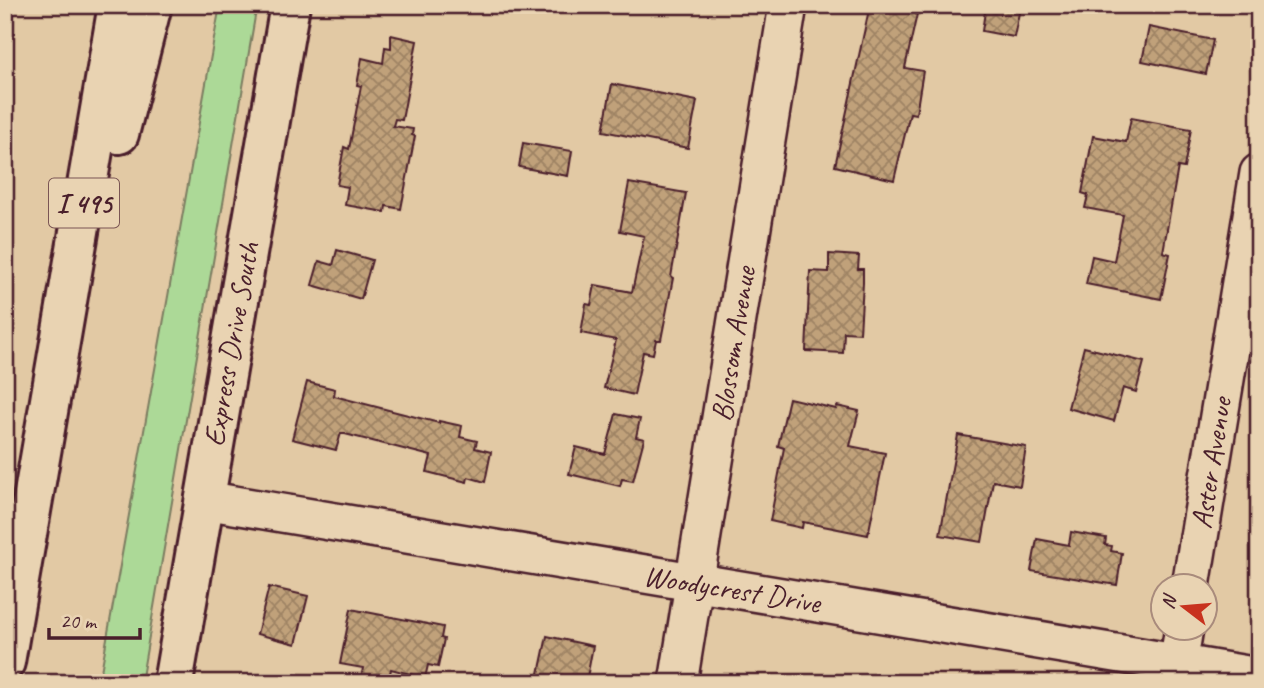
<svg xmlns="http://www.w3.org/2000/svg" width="1264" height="688" font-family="Caveat,sans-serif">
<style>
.grass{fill:#acd997;stroke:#7b7c61;stroke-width:2}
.building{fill:url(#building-cross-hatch);stroke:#4a1f2b;stroke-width:2}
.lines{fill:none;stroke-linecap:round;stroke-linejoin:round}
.street-casing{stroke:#4a1f2b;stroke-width:42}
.secondary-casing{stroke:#4a1f2b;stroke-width:44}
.highway-casing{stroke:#4a1f2b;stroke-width:44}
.street{stroke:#e9d3b2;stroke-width:37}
.secondary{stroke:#e9d3b2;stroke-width:38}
.highway{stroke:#e9d3b2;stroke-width:38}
.labels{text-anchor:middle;stroke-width:7;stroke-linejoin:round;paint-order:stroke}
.shield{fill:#e9d3b2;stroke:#7a5554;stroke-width:2}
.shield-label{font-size:28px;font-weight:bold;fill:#4a1f2b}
.street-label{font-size:30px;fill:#4a1f2b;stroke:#e9d3b2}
</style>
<defs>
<pattern id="building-cross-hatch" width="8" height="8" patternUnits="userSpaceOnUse" patternTransform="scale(1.75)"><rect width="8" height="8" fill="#c0a17a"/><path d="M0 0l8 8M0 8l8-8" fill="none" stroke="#9e8364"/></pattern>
</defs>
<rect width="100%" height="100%" fill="#e2c9a4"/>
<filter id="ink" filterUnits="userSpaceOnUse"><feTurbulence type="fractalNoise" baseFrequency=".0143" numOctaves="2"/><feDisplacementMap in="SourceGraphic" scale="14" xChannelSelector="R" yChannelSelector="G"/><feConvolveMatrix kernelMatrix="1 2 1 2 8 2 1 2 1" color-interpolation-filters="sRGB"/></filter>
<g filter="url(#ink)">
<polygon class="grass" points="220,5 257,5 141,683 99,683"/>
<g class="building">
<polygon points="870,5 919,5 905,68 923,71 916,114 910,113 894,180 835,166"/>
<polygon points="986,5 1020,8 1014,37 982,31"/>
<polygon points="1149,27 1213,40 1206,74 1142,61"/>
<polygon points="391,35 417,41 402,120 395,119 393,126 413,129 412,135 415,136 401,209 386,206 385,212 345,205 348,187 337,185 344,147 349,149 361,86 357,85 362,58 383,63 385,47 391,48"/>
<polygon points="612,84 697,101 688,148 603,131"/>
<polygon points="1131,118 1191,129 1184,168 1178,167 1163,252 1170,254 1161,299 1086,284 1092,256 1114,261 1123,215 1085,208 1088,195 1082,193 1093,136 1126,142"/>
<polygon points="523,143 572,151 568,176 519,167"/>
<polygon points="629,183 686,193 671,277 673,278 661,340 656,340 653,354 643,352 634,395 604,388 616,340 581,333 586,304 591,305 595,285 632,292 644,236 620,231"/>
<polygon points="337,250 372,260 361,299 312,285 319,261 333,265"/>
<polygon points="829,254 859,256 858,269 863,269 863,283 860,333 844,332 843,353 806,351 810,271 829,272"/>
<polygon points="1084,347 1144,362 1136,392 1123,388 1114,421 1068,408"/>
<polygon points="307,382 335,389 334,396 439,423 439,421 462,426 460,437 477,441 475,448 491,452 485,482 468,477 467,482 427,472 431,456 341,433 336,450 292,439"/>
<polygon points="789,398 836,409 837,406 859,411 850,446 885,453 868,535 803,522 802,528 770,521 784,448 778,446"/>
<polygon points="616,414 640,419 636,437 644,439 633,481 622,479 620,486 569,474 576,447 605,454"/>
<polygon points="958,435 1026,447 1020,486 993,481 982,542 940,535"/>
<polygon points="1071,532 1106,538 1105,545 1112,546 1111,551 1122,553 1117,585 1031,571 1037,539 1069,545"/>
<polygon points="269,587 308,596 296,644 257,634"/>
<polygon points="351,609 443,627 441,638 444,639 438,667 428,665 425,678 391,669 388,683 360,683 363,668 340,664"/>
<polygon points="547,636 593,646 586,683 537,683"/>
</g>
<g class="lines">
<defs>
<g id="street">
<polyline points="204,500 1259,677"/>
<polyline points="1191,586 1259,173"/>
<polyline points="678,683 788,5"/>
<polyline points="1175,683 1184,628"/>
</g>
<polyline id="secondary" points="173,683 290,5"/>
<g id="highway">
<polyline points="119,134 152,5"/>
<polyline points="5,662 118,5"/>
</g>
</defs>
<use href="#street" class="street-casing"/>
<use href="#secondary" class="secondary-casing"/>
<use href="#highway" class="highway-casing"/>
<use href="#street" class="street"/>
<use href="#secondary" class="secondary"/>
<use href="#highway" class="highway"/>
</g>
</g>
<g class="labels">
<rect class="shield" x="49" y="178.5" width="70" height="49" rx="5"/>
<g class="shield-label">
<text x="84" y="213">I 495</text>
</g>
<g class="street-label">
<text transform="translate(231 344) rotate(-80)" y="10">Express Drive South</text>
<text transform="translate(733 344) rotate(-81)" y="10">Blossom Avenue</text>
<text transform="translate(1211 463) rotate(-81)" y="10">Aster Avenue</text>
<text transform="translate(732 589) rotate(9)" y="10">Woodycrest Drive</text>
</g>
</g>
<rect width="1264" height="688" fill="none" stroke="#e9d3b2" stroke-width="28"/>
<rect x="14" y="14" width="1236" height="660" fill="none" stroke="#4a1f2b" stroke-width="2.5" filter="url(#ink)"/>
<g transform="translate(1184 607) rotate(286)"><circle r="33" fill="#e9d3b2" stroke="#a98b7c" stroke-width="2"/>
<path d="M0-5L12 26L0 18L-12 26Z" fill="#c8321e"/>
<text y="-10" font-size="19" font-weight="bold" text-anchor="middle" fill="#4a1f2b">N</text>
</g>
<path d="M49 628v10h91v-10" fill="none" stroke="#4a1f2b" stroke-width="3.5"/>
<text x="60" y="628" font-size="21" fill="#4a1f2b" stroke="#e9d3b2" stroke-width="5" paint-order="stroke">20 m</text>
</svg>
